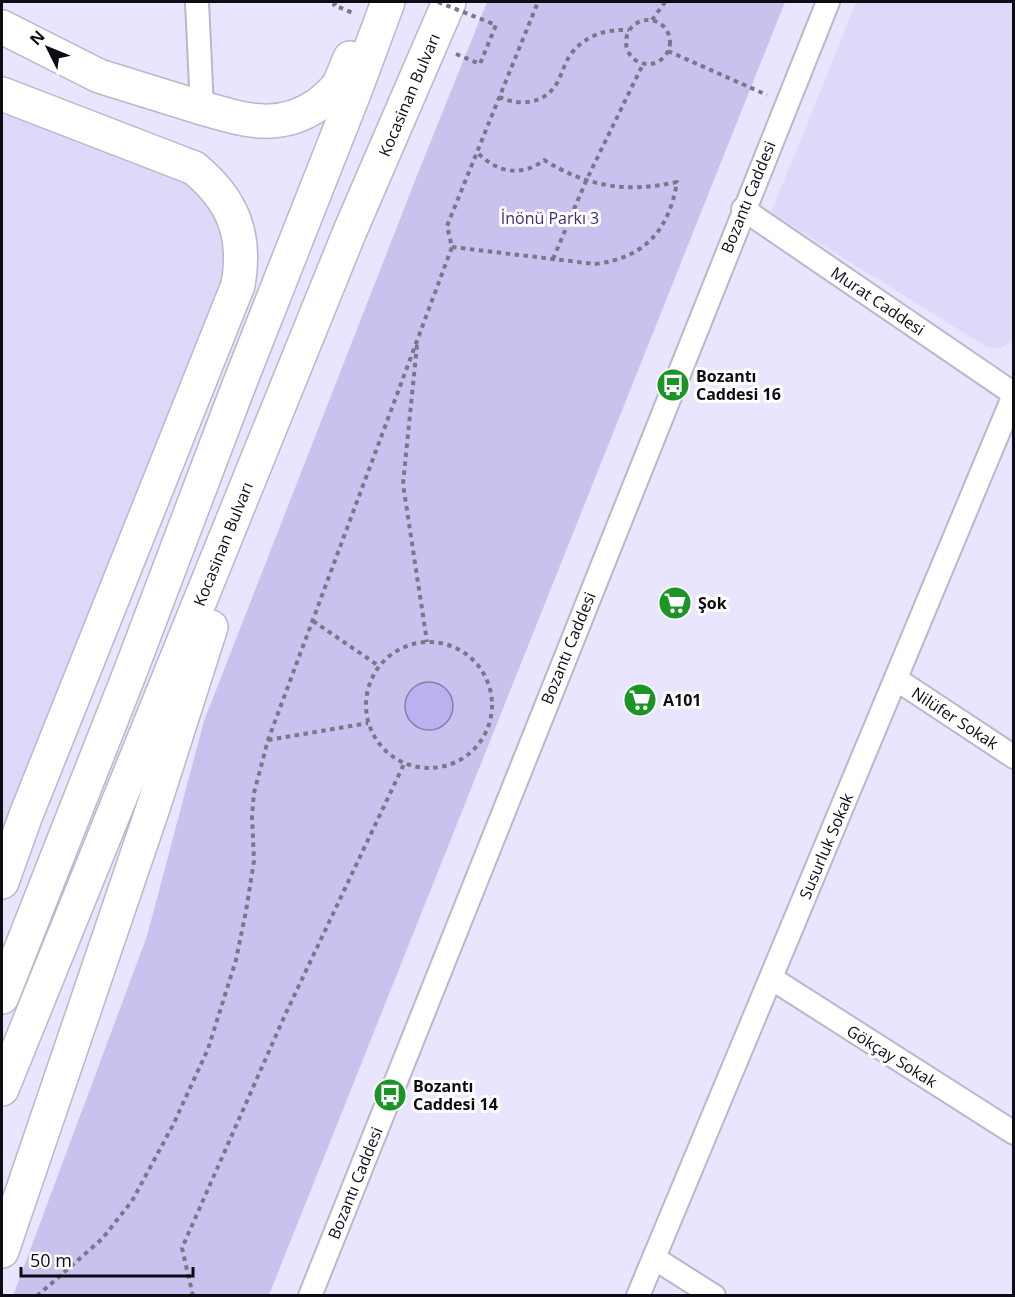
<svg xmlns="http://www.w3.org/2000/svg" width="1015" height="1297" font-family="'Open Sans',sans-serif">
<style>
.built{fill:#dfd9f9}
.green{fill:#cac1ef}
.water{fill:#bdb0f0;stroke:#887eae;stroke-width:1.5}
.lines{fill:none;stroke-linecap:round;stroke-linejoin:round}
.minor-casing{stroke:#bab6ce;stroke-width:26}
.secondary-casing{stroke:#bab6ce;stroke-width:36}
.trunk-casing{stroke:#bab6ce;stroke-width:36}
.path{stroke:#7a7787;stroke-width:4;stroke-dasharray:4.5 4.5;stroke-linecap:butt}
.minor{stroke:#fff;stroke-width:22}
.secondary{stroke:#fff;stroke-width:33}
.trunk{stroke:#fff;stroke-width:33}
.path-bridge{stroke:#7a7787;stroke-width:4;stroke-dasharray:4.5 4.5;stroke-linecap:butt}
.labels{text-anchor:middle;stroke-width:6;stroke-linejoin:round;paint-order:stroke}
.street-label{font-size:16px;fill:#0d0b13;stroke:#fff}
.park-label{font-size:16px;fill:#412b74;stroke:#fff}
.poi-label{font-size:16px;font-weight:bold;fill:#0d0b13;stroke:#fff;text-anchor:start}
</style>
<rect width="100%" height="100%" fill="#e9e5fe"/>
<g class="built">
<polygon points="856,2 1013,2 1014,340 1000,349 987,347 771,213"/>
<polygon points="2,103 188,175 218,217 233,266 2,855"/>
</g>
<polygon class="green" points="487,2 785,2 269,1295 13,1296 147,936 204,721 418,173"/>
<circle class="water" cx="429" cy="706" r="24"/>
<g class="lines">
<defs>
<g id="minor">
<polyline points="197,2 202,108"/>
<polyline points="743,209 1014,394"/>
<polyline points="896,679 1014,757"/>
<polyline points="771,978 1014,1133"/>
<polyline points="654,1258 714,1296"/>
<polyline points="310,1296 828,2"/>
<polyline points="638,1296 1014,395"/>
</g>
<g id="secondary">
<polyline points="2,27 99,76 202,108"/>
<polyline points="2,94 194,168"/>
</g>
<g id="trunk">
<path d="M202,108C244,120 279,132 319,104C326,98 334,92 339,84C343,76 346,67 350,58"/>
<path d="M2,882L26,815L238,285C247,235 233,200 194,168"/>
<polyline points="2,997 129,675 239,385 355,91 388,2"/>
<polyline points="2,1089 350,231 449,2"/>
<polyline points="2,1251 154,805 211,627"/>
</g>
</defs>
<use href="#minor" class="minor-casing"/>
<use href="#secondary" class="secondary-casing"/>
<use href="#trunk" class="trunk-casing"/>
<g class="path">
<polyline points="336,2 334,5 355,14"/>
<circle cx="648" cy="42" r="22"/>
<polyline points="652,20 665,2"/>
<polyline points="668,51 767,95"/>
<polyline points="456,54 480,64 496,25"/>
<path d="M499,97C521,107 548,104 559,79C563,71 565,62 571,54C585,35 607,29 629,30"/>
<path d="M452,247L595,264C645,258 669,230 677,182C626,193 588,187 544,160C521,178 496,172 477,152"/>
<polyline points="553,259 586,181 643,64"/>
<polyline points="417,345 403,484 427,642"/>
<polyline points="313,621 379,666"/>
<circle cx="429" cy="705" r="63"/>
<polyline points="268,740 368,723"/>
<polyline points="37,1296 102,1239 132,1201 173,1125 208,1049 236,960 246,911 254,861 252,816 254,793 268,740 452,247 447,226 538,2"/>
<polyline points="193,1296 182,1248 285,1015 404,764"/>
</g>
<use href="#minor" class="minor"/>
<use href="#secondary" class="secondary"/>
<use href="#trunk" class="trunk"/>
<polyline class="path-bridge" points="438,2 496,25"/>
</g>
<defs>
<symbol id="bus-disc" viewBox="-11 -11 22 22"><circle r="9.5" fill="#1a9526" stroke="#fff"/><path d="M-5-6H5V4H4V6H2V4H-2V6H-4V4H-5ZM-3.5-4V0h7V-4ZM-3.5 1.2v1.5H-2V1.2ZM2 1.2v1.5H3.5V1.2Z" fill="#fff"/></symbol>
<symbol id="supermarket-disc" viewBox="-11 -11 22 22"><circle r="9.5" fill="#1a9526" stroke="#fff"/><path d="M-6-5.5h2.5l.6 2H6L4.5 2H-2.5L-4.4-4H-6ZM-1.5 3.2a1.3 1.3 0 1 0 .1 0ZM3 3.2a1.3 1.3 0 1 0 .1 0Z" fill="#fff"/></symbol>
</defs>
<g fill-rule="evenodd">
<use href="#bus-disc" x="654" y="366" width="38" height="38"/>
<use href="#supermarket-disc" x="656" y="584" width="38" height="38"/>
<use href="#supermarket-disc" x="621" y="681" width="38" height="38"/>
<use href="#bus-disc" x="371" y="1076" width="38" height="38"/>
</g>
<g class="labels">
<g class="street-label">
<text transform="translate(409 95) rotate(-67)" y="6">Kocasinan Bulvarı</text>
<text transform="translate(748 197) rotate(-68)" y="6">Bozantı Caddesi</text>
<text transform="translate(878 301) rotate(34)" y="6">Murat Caddesi</text>
<text transform="translate(223 544) rotate(-68)" y="6">Kocasinan Bulvarı</text>
<text transform="translate(568 648) rotate(-68)" y="6">Bozantı Caddesi</text>
<text transform="translate(955 718) rotate(33)" y="6">Nilüfer Sokak</text>
<text transform="translate(826 846) rotate(-67)" y="6">Susurluk Sokak</text>
<text transform="translate(892 1056) rotate(32)" y="6">Gökçay Sokak</text>
<text transform="translate(355 1183) rotate(-68)" y="6">Bozantı Caddesi</text>
</g>
<g class="park-label">
<text x="550" y="224">İnönü Parkı 3</text>
</g>
<g class="poi-label">
<text x="696" y="382">Bozantı<tspan x="696" dy="18">Caddesi 16</tspan></text>
<text x="698" y="609">Şok</text>
<text x="663" y="706">A101</text>
<text x="413" y="1092">Bozantı<tspan x="413" dy="18">Caddesi 14</tspan></text>
</g>
</g>
<rect width="1015" height="1297" fill="none" stroke="#0d0b13" stroke-width="6"/>
<g transform="translate(48 48) rotate(313)" stroke="#ffffff" stroke-width="4.5" paint-order="stroke">
<path d="M0-4.5L10 22L0 15L-10 22Z" fill="#0d0b13"/>
<text y="-9" font-size="16" font-weight="bold" text-anchor="middle" fill="#0d0b13">N</text>
</g>
<path d="M21 1267v9h172v-9" fill="none" stroke="#0d0b13" stroke-width="3"/>
<text x="30" y="1267" font-size="18" fill="#0d0b13" stroke="#ffffff" stroke-width="4.5" paint-order="stroke">50 m</text>
</svg>
